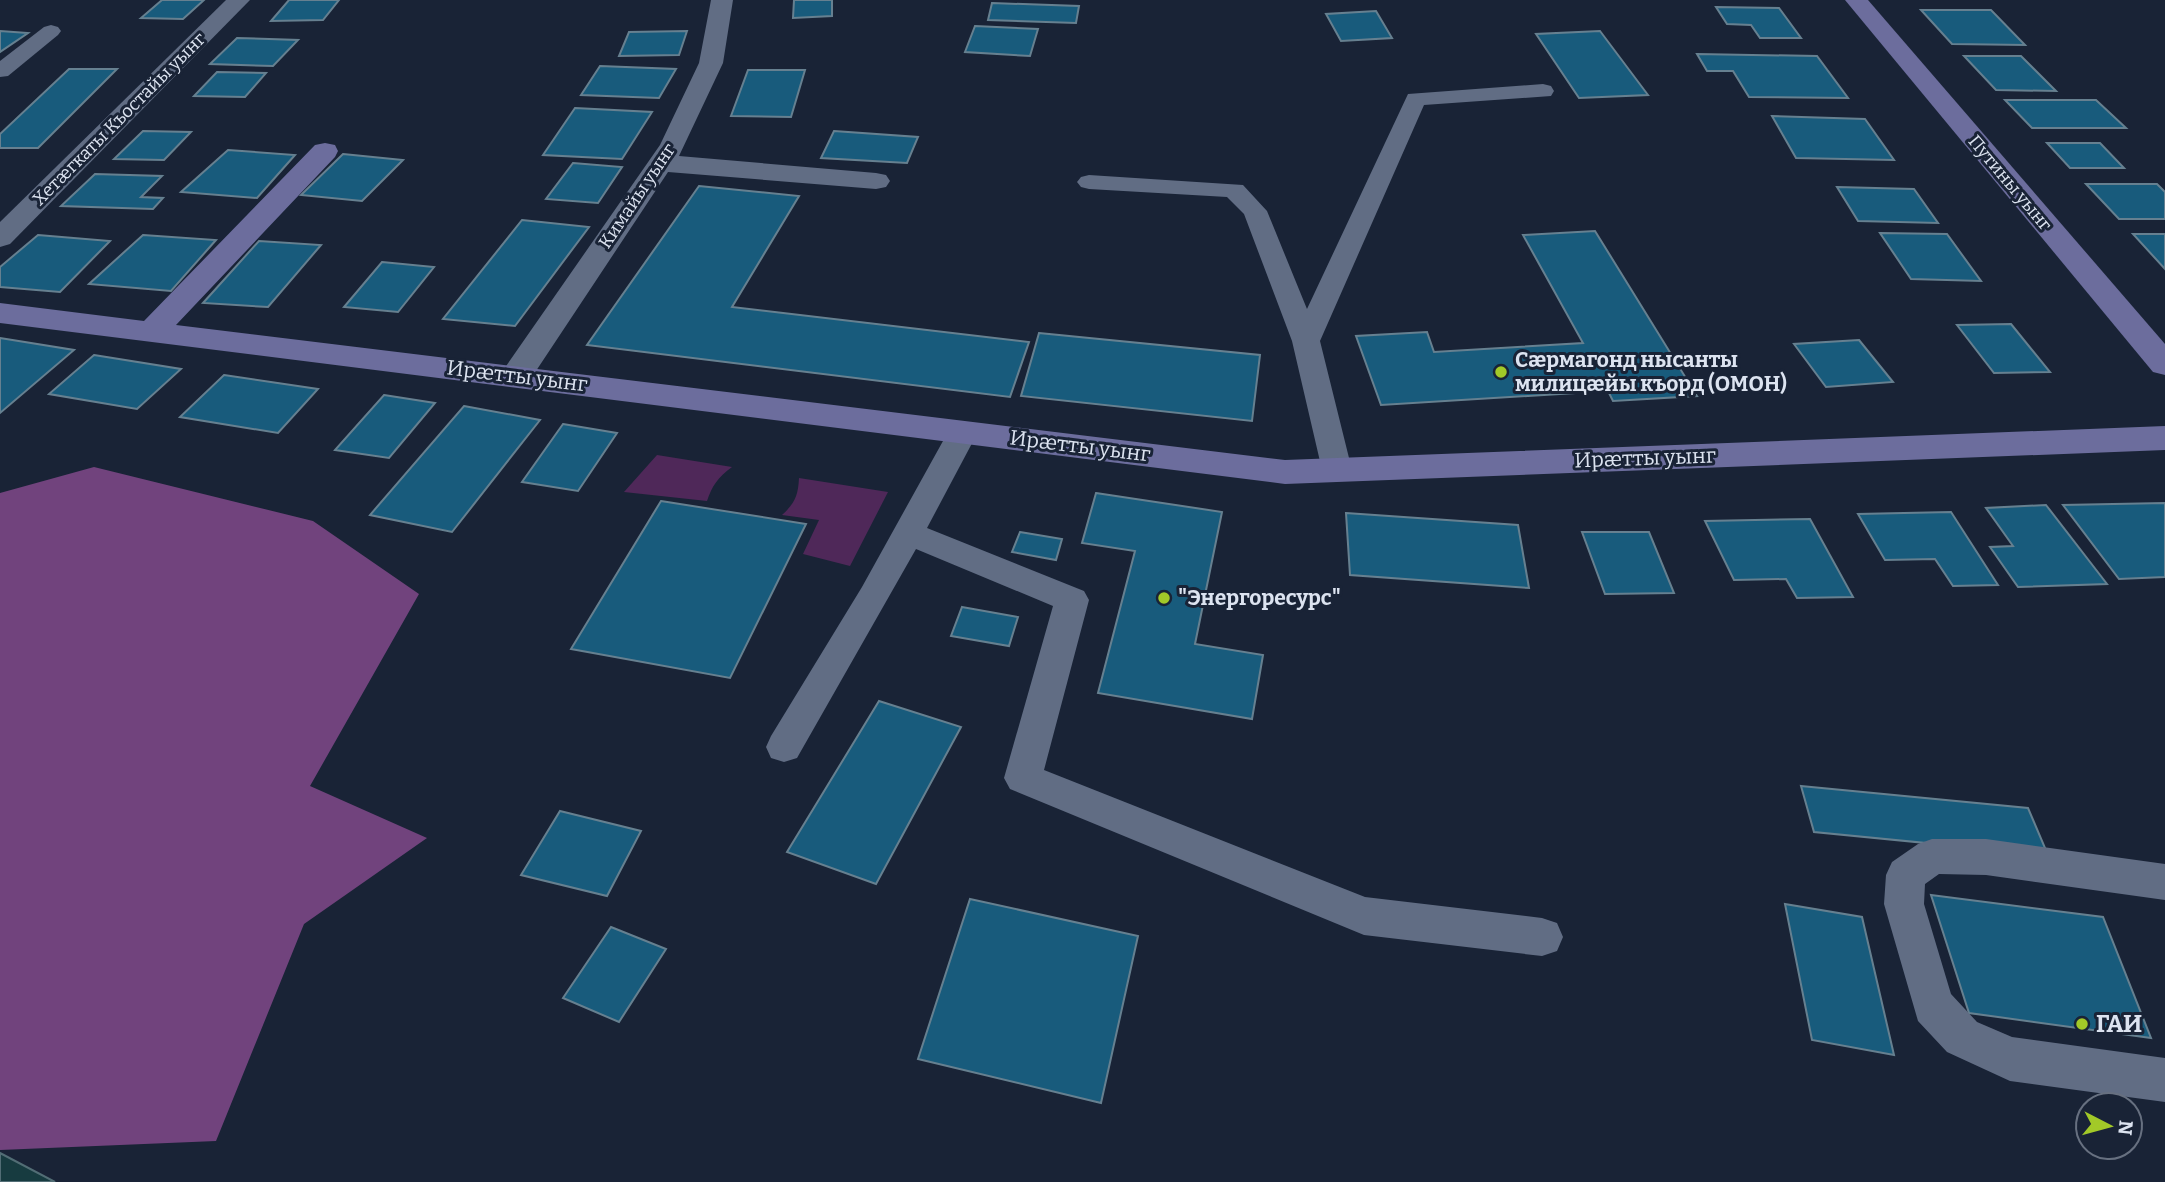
<svg xmlns="http://www.w3.org/2000/svg" width="2165" height="1182" font-family="Bitter,serif">
<style>
.green{fill:#4f2859}
.forest{fill:#71437d}
.water{fill:#173b40;stroke:#526d75;stroke-width:2}
.building{fill:#185b7c;stroke:#668090;stroke-width:2}
.lines{fill:none;stroke-linecap:round;stroke-linejoin:round}
.lane{fill:#616d84;fill-rule:evenodd}
.street{fill:#616d84;fill-rule:evenodd}
.secondary{fill:#6c6d9d;fill-rule:evenodd}
.poi-dot{fill:#a2c928;stroke:#192336;stroke-width:2.5}
.labels{text-anchor:middle;stroke-width:6;stroke-linejoin:round;paint-order:stroke}
.far-street-label{font-size:18px;fill:#dce3f0;stroke:#192336}
.poi-label{font-size:21px;font-weight:bold;fill:#dce3f0;stroke:#192336;text-anchor:start}
.street-label{font-size:21px;fill:#dce3f0;stroke:#192336}
.near-poi-label{font-size:24px;font-weight:bold;fill:#dce3f0;stroke:#192336;text-anchor:start}
</style>
<rect width="100%" height="100%" fill="#192336"/>
<g class="green">
<path d="M657,455L732,467C718,477 712,486 707,501L624,492Z"/>
<path d="M799,478L888,492L850,566L803,554L819,520L782,515C795,503 798,496 799,478Z"/>
</g>
<polygon class="forest" points="94,467 313,521 419,594 310,786 427,838 304,924 216,1141 0,1150 0,493"/>
<polygon class="water" points="0,1153 55,1182 0,1182"/>
<g class="building">
<polygon points="162,0 204,0 183,19 141,18"/>
<polygon points="289,0 339,0 323,20 271,21"/>
<polygon points="794,0 832,0 832,16 793,18"/>
<polygon points="992,3 1079,6 1076,23 988,20"/>
<polygon points="1716,7 1779,8 1801,38 1760,38 1751,25 1727,24"/>
<polygon points="1921,10 1991,10 2025,45 1952,44"/>
<polygon points="1376,11 1392,38 1341,41 1326,14"/>
<polygon points="975,26 1038,29 1030,56 965,52"/>
<polygon points="0,31 28,33 0,52"/>
<polygon points="687,31 679,55 619,56 629,32"/>
<polygon points="1600,31 1648,95 1579,98 1536,34"/>
<polygon points="237,38 298,40 273,66 210,64"/>
<polygon points="1697,54 1817,56 1848,98 1749,97 1733,71 1707,71"/>
<polygon points="1964,56 2021,56 2056,91 1996,90"/>
<polygon points="600,66 676,69 659,98 581,95"/>
<polygon points="69,69 117,69 38,148 0,148 0,134"/>
<polygon points="748,70 805,70 791,117 731,116"/>
<polygon points="217,72 266,73 245,97 194,96"/>
<polygon points="2005,100 2096,100 2126,128 2032,128"/>
<polygon points="575,108 652,112 622,159 543,155"/>
<polygon points="1772,116 1865,119 1894,160 1796,158"/>
<polygon points="143,131 191,132 164,160 114,159"/>
<polygon points="834,131 918,137 907,163 821,158"/>
<polygon points="2047,143 2100,143 2124,168 2070,168"/>
<polygon points="228,150 295,155 257,198 181,192"/>
<polygon points="343,154 403,160 362,201 301,195"/>
<polygon points="573,163 622,167 598,203 546,199"/>
<polygon points="95,174 162,176 141,197 163,198 153,209 61,206"/>
<polygon points="2086,184 2157,184 2165,192 2165,219 2119,219"/>
<polygon points="699,186 799,196 732,307 1029,342 1010,397 587,345"/>
<polygon points="1837,187 1914,189 1938,223 1858,221"/>
<polygon points="522,220 589,227 515,326 443,319"/>
<polygon points="1595,231 1697,396 1613,401 1608,391 1381,405 1356,336 1427,332 1434,352 1583,343 1523,235"/>
<polygon points="1880,233 1947,234 1981,281 1911,279"/>
<polygon points="2133,234 2165,234 2165,269"/>
<polygon points="38,235 110,241 60,292 0,287 0,267"/>
<polygon points="143,235 216,240 171,291 89,284"/>
<polygon points="259,241 321,245 268,307 203,303"/>
<polygon points="382,262 434,267 398,312 344,307"/>
<polygon points="2011,324 2050,372 1994,373 1957,325"/>
<polygon points="1039,333 1260,355 1252,421 1021,396"/>
<polygon points="0,338 74,350 0,413"/>
<polygon points="1859,340 1893,382 1826,387 1794,344"/>
<polygon points="94,355 181,369 137,409 49,394"/>
<polygon points="224,375 318,389 278,433 180,417"/>
<polygon points="384,395 435,403 389,458 335,450"/>
<polygon points="464,406 540,420 452,532 370,515"/>
<polygon points="563,424 617,433 578,491 522,482"/>
<polygon points="1096,493 1222,512 1195,644 1263,655 1252,719 1098,693 1135,551 1082,543"/>
<polygon points="661,501 806,524 730,678 571,649"/>
<polygon points="2165,503 2165,577 2119,579 2063,505"/>
<polygon points="2046,505 2107,584 2018,587 1990,547 2013,546 1986,508"/>
<polygon points="1951,512 1998,585 1953,586 1935,559 1885,560 1858,514"/>
<polygon points="1346,513 1518,525 1529,588 1350,575"/>
<polygon points="1810,519 1853,597 1797,598 1786,579 1734,580 1705,521"/>
<polygon points="1020,532 1062,539 1056,560 1012,552"/>
<polygon points="1582,532 1649,532 1674,593 1605,594"/>
<polygon points="962,607 1018,617 1009,646 951,636"/>
<polygon points="879,701 961,727 876,884 787,852"/>
<polygon points="1801,786 2028,808 2048,855 1814,832"/>
<polygon points="560,811 641,831 607,896 521,875"/>
<polygon points="1931,895 2103,917 2151,1038 1969,1013"/>
<polygon points="970,899 1138,936 1101,1103 918,1059"/>
<polygon points="1785,904 1862,917 1894,1055 1812,1040"/>
<polygon points="611,927 666,949 619,1022 563,998"/>
</g>
<g class="lines">
<g class="lane">
<polygon points="51,25 58,27 61,31 58,35 8,76 0,77 0,61 44,27"/>
<polygon points="1543,84 1551,86 1554,91 1551,96 1424,105 1320,341 1352,470 1348,477 1337,481 1326,477 1322,470 1292,341 1244,214 1227,197 1089,189 1081,187 1077,182 1081,177 1089,175 1243,185 1267,211 1307,309 1408,94"/>
<polygon points="963,422 973,425 978,432 927,528 1084,591 1089,600 1044,770 1365,897 1542,918 1557,923 1563,937 1557,951 1542,956 1364,935 1010,789 1004,778 1053,606 916,549 797,758 784,762 771,758 766,747 771,736 862,587 948,432 953,425"/>
<polygon points="1932,839 1986,839 2165,864 2165,900 1986,875 1939,874 1925,884 1924,904 1951,994 1977,1022 2012,1037 2165,1058 2165,1102 2010,1081 1947,1052 1918,1021 1884,904 1886,875 1892,862 1918,844"/>
</g>
<g class="street">
<polygon points="226,0 250,0 10,244 0,247 0,222"/>
<polygon points="711,0 733,0 723,63 679,156 876,173 886,175 890,181 886,187 876,189 668,172 528,383 516,387 504,383 500,376 504,369 660,145 699,63"/>
</g>
<g class="secondary">
<polygon points="1845,0 1868,0 2165,344 2165,375 2153,372"/>
<polygon points="325,143 335,145 338,151 335,157 176,325 1285,460 2165,426 2165,450 1285,484 0,323 0,303 144,321 315,145"/>
</g>
</g>
<g class="poi-dot">
<circle cx="1501" cy="372" r="7"/>
<circle cx="1164" cy="598" r="7"/>
<circle cx="2082" cy="1024" r="7"/>
</g>
<g class="labels">
<g class="far-street-label">
<text transform="translate(119 119) rotate(-45)" y="6">Хетæгкаты Къостайы уынг</text>
<text transform="translate(2010 183) rotate(50)" y="6">Путины уынг</text>
<text transform="translate(637 196) rotate(-56)" y="6">Кимайы уынг</text>
</g>
<g class="poi-label">
<text x="1515" y="367">Сæрмагонд нысанты<tspan x="1515" dy="24">милицæйы къорд (ОМОН)</tspan></text>
<text x="1178" y="605">"Энергоресурс"</text>
</g>
<g class="street-label">
<text transform="translate(517 376) rotate(7)" y="7">Ирæтты уынг</text>
<text transform="translate(1080 446) rotate(7)" y="7">Ирæтты уынг</text>
<text transform="translate(1645 458) rotate(-2)" y="7">Ирæтты уынг</text>
</g>
<g class="near-poi-label">
<text x="2096" y="1032">ГАИ</text>
</g>
</g>
<g transform="translate(2109 1126) rotate(96)"><circle r="33" fill="#192336" stroke="#677080" stroke-width="2"/>
<path d="M0-5L12 26L0 18L-12 26Z" fill="#a2c928"/>
<text y="-10" font-size="19" font-weight="bold" text-anchor="middle" fill="#dce3f0">N</text>
</g>
</svg>
